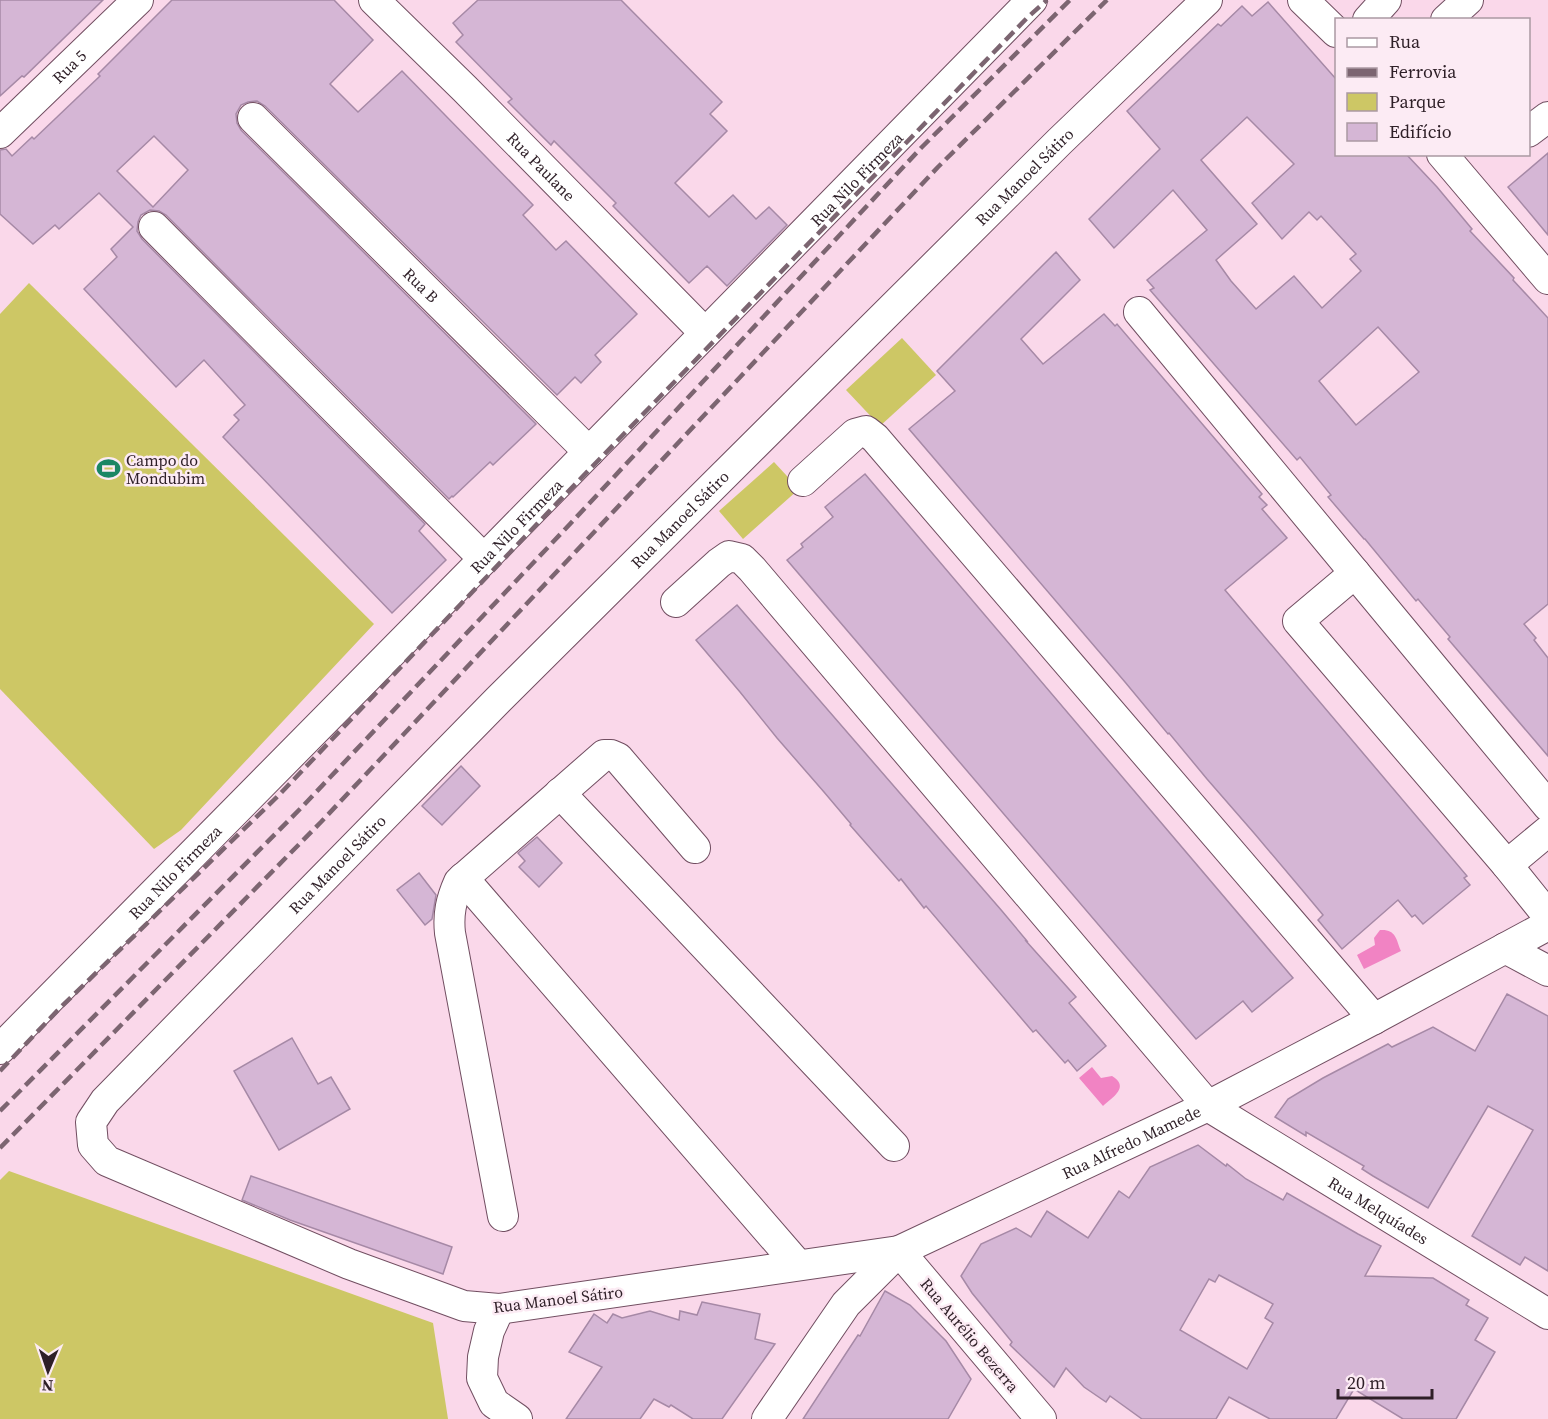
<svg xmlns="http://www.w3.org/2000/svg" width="1548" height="1419" font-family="'Source Serif 4',serif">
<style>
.green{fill:#cdc765}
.water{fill:#f183c3}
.building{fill:#d5b6d5;stroke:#a689a6;stroke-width:1.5;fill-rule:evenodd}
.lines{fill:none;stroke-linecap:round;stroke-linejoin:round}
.minor-casing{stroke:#714e61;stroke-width:32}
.minor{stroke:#fff;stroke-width:30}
.rail{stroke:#7c6571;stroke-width:4.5;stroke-dasharray:12 6;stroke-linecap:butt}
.labels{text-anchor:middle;stroke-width:5;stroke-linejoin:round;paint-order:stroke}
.street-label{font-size:16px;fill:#2e1f27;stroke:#fcebf4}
.poi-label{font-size:16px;fill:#2e1f27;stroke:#fcebf4;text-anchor:start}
</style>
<rect width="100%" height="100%" fill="#fad8ea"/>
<g class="green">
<polygon points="29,283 374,624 181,830 154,849 0,689 0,314"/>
<polygon points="902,338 936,375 880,426 846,390"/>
<polygon points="774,462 799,489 743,539 719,511"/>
<polygon points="9,1171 433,1323 448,1419 0,1419 0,1180"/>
</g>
<g class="water">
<path d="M1380,930C1396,929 1396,939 1401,951L1364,969L1357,955L1375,945L1374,938Z"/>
<path d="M1092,1067L1101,1078L1112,1076C1130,1087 1113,1097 1103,1106L1079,1078Z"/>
</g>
<g class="building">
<polygon points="0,0 103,0 24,77 22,76 0,96"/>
<path d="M172,0H334L373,40L330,84L358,112L402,71L533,205L523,215L556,250L566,241L637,314L595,355L601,362L581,383L575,377L557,395L265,106L257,101L248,102L241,105L236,114L237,123L241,130L536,424L493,465L490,462L453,497L452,496L449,499L166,215L159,211L150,210L141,215L138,222L137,231L142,239L425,524L419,531L446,560L392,613L223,437L239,420L234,415L245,405L204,360L176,387L84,289L117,257L111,249L133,227L99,193L59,229L55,225L33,244L0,214V150L6,149L12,156L32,137L34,139L100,76L98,74ZM154,136L188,170L153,207L117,171Z"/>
<polygon points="478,0 621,0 722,102 710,114 727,131 675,183 709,217 733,195 756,219 769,207 787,225 727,286 707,266 689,283 613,206 616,203 554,141 551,145 508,102 512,99 456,42 463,35 453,23"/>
<path d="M1268,2L1336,79V154H1406L1437,187L1472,229L1470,231L1514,278L1513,280L1548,318V604L1524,624L1536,638L1534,640L1548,658V756L1448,639L1450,637L1418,599L1416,601L1365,539H1364L1328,497L1331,495L1300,457L1297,460L1150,290L1154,288L1147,280L1207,230L1173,190L1114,248L1089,219L1160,149L1127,111L1218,24L1221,26L1242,6L1252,16ZM1247,117L1294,164L1252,203L1282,239L1309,212L1317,220L1321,216L1356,254L1350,259L1361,271L1322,308L1294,276L1256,309L1231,281L1216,260L1257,224L1201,160ZM1378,327L1419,372L1356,425L1319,381Z"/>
<polygon points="1548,153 1548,235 1508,187"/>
<polygon points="1056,252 1080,280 1021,339 1043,364 1104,314 1115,326 1117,324 1262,494 1259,497 1267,505 1262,509 1287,538 1225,590 1467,876 1464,878 1470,885 1423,924 1415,915 1412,917 1398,900 1342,949 1318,920 1323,915 1303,891 1254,833 1207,779 1169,733 1168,734 1125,682 909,429 955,391 937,371"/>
<polygon points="865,474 1293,978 1252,1012 1243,1001 1196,1039 787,560 803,547 801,544 833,517 825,507"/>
<polygon points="737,605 1002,911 1027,941 1026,941 1076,997 1069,1003 1106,1046 1077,1071 1068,1060 1065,1063 1036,1030 1033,1032 926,906 924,908 901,879 899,881 850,825 851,824 824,792 777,738 740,692 696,640"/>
<polygon points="461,766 480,786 442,825 422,806"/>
<polygon points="537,837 562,863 539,887 519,867 525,861 518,853"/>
<polygon points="419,873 436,895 432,919 425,925 397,890"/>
<polygon points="1507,994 1548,1016 1548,1271 1525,1257 1520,1265 1472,1236 1533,1130 1488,1106 1428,1208 1373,1176 1362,1169 1364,1166 1306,1132 1306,1136 1275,1117 1288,1099 1323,1078 1388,1044 1392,1047 1433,1027 1475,1051"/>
<polygon points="292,1038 318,1084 331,1077 350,1109 279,1150 234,1071"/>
<path d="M1198,1145L1226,1166L1227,1164L1246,1179L1283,1200L1287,1193L1358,1234L1381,1246L1365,1276L1433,1278L1469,1300L1466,1305L1488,1318L1475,1340L1495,1352L1456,1419H1403L1354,1389L1336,1419H1270L1229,1397L1216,1419H1142L1110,1396L1106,1402L1084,1387L1066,1368L1054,1387L1010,1345L1012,1342L972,1293L961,1276L981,1244L1016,1228L1031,1237L1047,1211L1088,1238L1119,1191L1129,1198L1150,1167ZM1219,1275L1273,1304L1265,1318L1273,1323L1247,1369L1180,1330L1209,1279L1215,1282Z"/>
<polygon points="251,1176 452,1247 443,1274 290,1220 242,1200"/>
<polygon points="885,1291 910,1305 946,1341 971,1379 948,1419 803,1419 858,1335 860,1336"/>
<polygon points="702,1302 760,1314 755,1339 775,1344 722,1419 693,1419 671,1405 669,1407 654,1399 640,1419 566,1419 602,1367 569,1352 594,1314 607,1323 613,1314 622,1318 650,1311 679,1320 680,1311 697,1315"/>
</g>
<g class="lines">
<defs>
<g id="minor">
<path id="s1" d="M374,0L465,89L705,333"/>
<polyline points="1303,0 1336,32"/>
<polyline points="1368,20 1386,0"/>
<polyline points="1446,20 1468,0"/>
<path id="s2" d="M253,118L589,452"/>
<polyline points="1528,132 1548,117"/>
<path id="s3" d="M0,133L138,0"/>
<polyline points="1442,154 1548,279"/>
<polyline points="154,227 484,559"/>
<polyline points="1139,312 1355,573 1298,621 1507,865 1548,916"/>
<polyline points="803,481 855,434 866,431 875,438 1374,1019"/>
<polyline points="1355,573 1548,806"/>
<path id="s4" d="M676,602L719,563L729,556L742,559L752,569L1208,1106L1548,1314"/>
<polyline points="560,793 894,1146"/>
<polyline points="1507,865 1548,831"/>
<polyline points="463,878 798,1265"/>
<polyline points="1505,948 1548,971"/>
<path id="s5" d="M0,1049L484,559L1032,0"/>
<path d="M503,1216L450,933C448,914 451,900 459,882L604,755H611L618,758L695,848"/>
<polyline points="499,1309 489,1331 483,1357 482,1378 494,1403 517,1419"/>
<path id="s6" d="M767,1419L846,1304L899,1251L1208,1106L1374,1019L1548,925"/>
<path id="s7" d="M1041,1419L899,1251L499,1309L464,1306L349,1264L107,1161L93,1145L91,1122L105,1101L498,700L1059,142L1207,0"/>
</g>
</defs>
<use href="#minor" class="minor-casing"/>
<use href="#minor" class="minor"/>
<g class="rail">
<polyline points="0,1071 60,1008 279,795 558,502 1027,18 1047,0"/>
<polyline points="0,1111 301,808 570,524 921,148 1070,0"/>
<polyline points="0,1148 321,822 938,167 1107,0"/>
</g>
</g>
<defs>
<symbol id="stadium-bare" viewBox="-9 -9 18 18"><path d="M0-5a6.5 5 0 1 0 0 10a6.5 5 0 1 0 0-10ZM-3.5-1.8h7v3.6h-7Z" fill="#1b8764" stroke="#fcebf4" stroke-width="2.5" paint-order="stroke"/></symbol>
</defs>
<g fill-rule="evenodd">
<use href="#stadium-bare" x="92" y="452" width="33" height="33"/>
</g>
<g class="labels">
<g class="street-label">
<text dy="6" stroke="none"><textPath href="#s3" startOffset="96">Rua 5</textPath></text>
<text dy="6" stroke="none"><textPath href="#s1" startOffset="236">Rua Paulane</textPath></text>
<text dy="6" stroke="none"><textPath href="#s7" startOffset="2418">Rua Manoel Sátiro</textPath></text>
<text dy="6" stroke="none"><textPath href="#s5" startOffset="1221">Rua Nilo Firmeza</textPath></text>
<text dy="6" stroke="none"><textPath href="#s2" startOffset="237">Rua B</textPath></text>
<text dy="6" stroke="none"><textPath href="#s7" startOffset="1932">Rua Manoel Sátiro</textPath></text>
<text dy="6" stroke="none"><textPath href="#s5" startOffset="735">Rua Nilo Firmeza</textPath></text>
<text dy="6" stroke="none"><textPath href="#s7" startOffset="1446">Rua Manoel Sátiro</textPath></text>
<text dy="6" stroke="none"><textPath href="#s5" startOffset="249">Rua Nilo Firmeza</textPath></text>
<text dy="6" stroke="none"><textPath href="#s6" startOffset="471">Rua Alfredo Mamede</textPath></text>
<text dy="6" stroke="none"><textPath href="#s4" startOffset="1002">Rua Melquíades</textPath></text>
<text transform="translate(558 1299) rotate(-7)" y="6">Rua Manoel Sátiro</text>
<text transform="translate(970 1335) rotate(50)" y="6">Rua Aurélio Bezerra</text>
</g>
<g class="poi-label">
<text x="126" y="466">Campo do<tspan x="126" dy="18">Mondubim</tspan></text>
</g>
</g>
<rect x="1335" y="18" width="195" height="138" fill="#fcebf4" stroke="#aa99a2" stroke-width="1.5"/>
<rect x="1347" y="38" width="30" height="9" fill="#ffffff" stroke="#aa99a2" stroke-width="1.5"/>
<text x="1389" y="48" font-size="18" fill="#2e1f27">Rua</text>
<rect x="1347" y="68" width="30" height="9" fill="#7c6571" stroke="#aa99a2" stroke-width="1.5"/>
<text x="1389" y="78" font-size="18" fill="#2e1f27">Ferrovia</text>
<rect x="1347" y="93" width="30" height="18" fill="#cdc765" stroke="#aa99a2" stroke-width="1.5"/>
<text x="1389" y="108" font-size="18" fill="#2e1f27">Parque</text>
<rect x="1347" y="123" width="30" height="18" fill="#d5b6d5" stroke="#aa99a2" stroke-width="1.5"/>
<text x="1389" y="138" font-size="18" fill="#2e1f27">Edifício</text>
<g transform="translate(48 1371) rotate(182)" stroke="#fcebf4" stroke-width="4.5" paint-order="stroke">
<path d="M0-4.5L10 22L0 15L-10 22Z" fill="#2e1f27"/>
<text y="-9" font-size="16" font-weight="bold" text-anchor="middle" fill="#2e1f27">N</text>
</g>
<path d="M1338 1389v9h94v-9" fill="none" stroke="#2e1f27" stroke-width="3"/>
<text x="1347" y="1389" font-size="18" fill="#2e1f27" stroke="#fcebf4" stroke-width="4.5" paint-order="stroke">20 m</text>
</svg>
